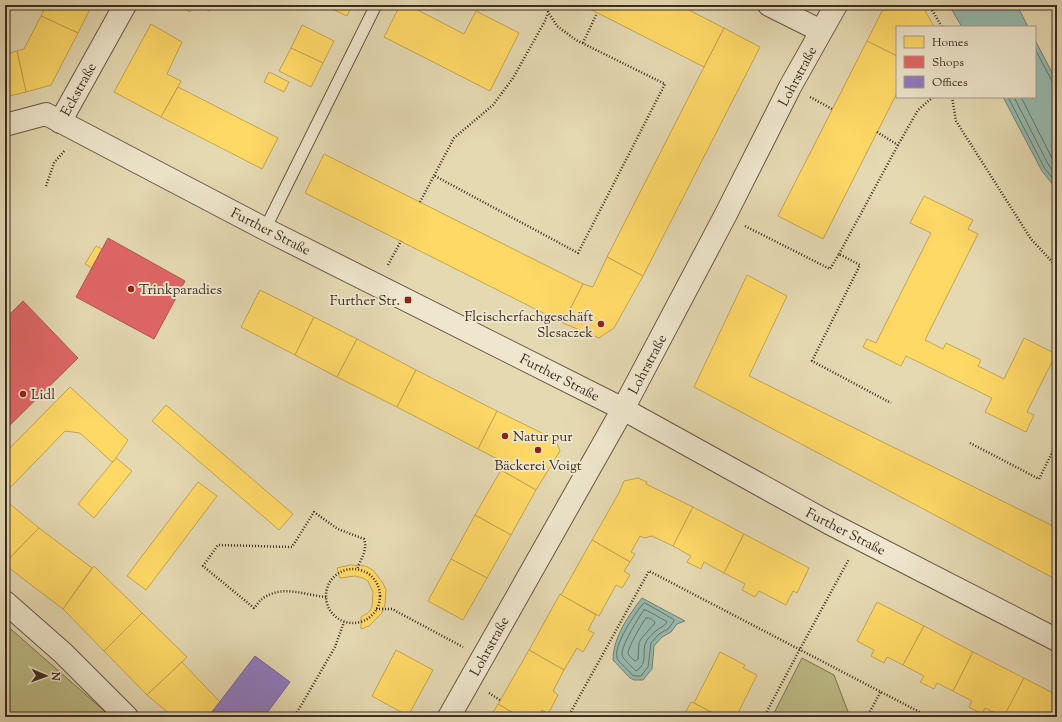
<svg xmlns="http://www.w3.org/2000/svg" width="1062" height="722" font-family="'Sorts Mill Goudy',serif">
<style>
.green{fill:#bdbc87;stroke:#7c7454}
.water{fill:#96baaf;stroke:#728177}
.homes{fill:#ffd966;stroke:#c4a552}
.shops{fill:#e06666;stroke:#af5552}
.offices{fill:#8e7cc3;stroke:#756493}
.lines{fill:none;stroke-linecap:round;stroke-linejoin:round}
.shore{stroke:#697368;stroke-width:1}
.lane-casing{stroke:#665746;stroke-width:13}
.street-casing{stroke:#665746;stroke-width:24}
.path{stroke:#3c2c22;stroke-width:2.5;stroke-dasharray:1 2;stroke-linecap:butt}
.lane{stroke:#eee6cd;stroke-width:11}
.street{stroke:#eee6cd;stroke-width:22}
.poi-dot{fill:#8f2418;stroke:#eee6cd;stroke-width:1.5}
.labels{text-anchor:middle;stroke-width:4;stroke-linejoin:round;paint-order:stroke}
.street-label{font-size:14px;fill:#3c2c22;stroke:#eee6cd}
.poi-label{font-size:14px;fill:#3c2c22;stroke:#eee6cd;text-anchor:start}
</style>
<rect width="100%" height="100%" fill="#e5d9b2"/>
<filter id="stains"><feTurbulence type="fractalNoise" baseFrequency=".005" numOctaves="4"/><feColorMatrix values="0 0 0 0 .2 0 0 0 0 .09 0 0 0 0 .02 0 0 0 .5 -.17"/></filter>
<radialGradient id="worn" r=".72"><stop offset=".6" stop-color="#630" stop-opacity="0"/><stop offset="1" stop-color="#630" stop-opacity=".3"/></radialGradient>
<g class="green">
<polygon points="5,624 101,708 110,717 5,717"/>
<polygon points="802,658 834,675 850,717 772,717"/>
</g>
<g class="water">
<polygon points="949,5 1017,5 1028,27 962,27"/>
<polygon points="1035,40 1057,82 1057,190 1042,171 1003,97 1035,97"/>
<path d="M642,598L685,621L677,624L671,632L662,637L654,646L652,669L643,680H634L630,678L613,660C613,637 629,615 642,598Z"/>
</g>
<g class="homes">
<polygon points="46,5 92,5 78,33 41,16"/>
<polygon points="176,5 194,5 190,12"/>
<polygon points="197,5 212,5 209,11"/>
<polygon points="324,5 352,5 347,16"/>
<polygon points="400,5 408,5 464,34 476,11 519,33 490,91 384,37"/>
<polygon points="582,5 679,5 724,28 704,67"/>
<polygon points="885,5 922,5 934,27 897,27 897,56 867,41"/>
<polygon points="41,16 78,33 51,85 26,92 17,51 24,49"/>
<polygon points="151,24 182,42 167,74 181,81 161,117 114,92"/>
<polygon points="302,25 334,41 323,63 291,48"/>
<polygon points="724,28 760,47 643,276 607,257"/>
<polygon points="867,41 897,56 897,93 823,239 778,216"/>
<polygon points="291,48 323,63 311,87 279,71"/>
<polygon points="17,51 26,92 5,97 5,54"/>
<polygon points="269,72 289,82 284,92 264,82"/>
<polygon points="178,87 278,138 262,169 161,117"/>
<polygon points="324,154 583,284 563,323 305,193"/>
<polygon points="924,196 973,220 968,229 978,234 925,340 943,349 946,343 981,360 978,366 1004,379 1024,338 1056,354 1027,412 1034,415 1026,432 985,412 992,398 906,356 901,366 863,347 867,339 876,343 931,233 910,223"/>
<polygon points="96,246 102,249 92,268 85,264"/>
<polygon points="607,257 643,276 614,328 599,338 563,323 583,284 593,287"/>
<polygon points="747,275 787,296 749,376 1057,528 1057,580 694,387"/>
<polygon points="260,290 314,317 295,355 241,327"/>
<polygon points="314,317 357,339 337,377 295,355"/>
<polygon points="357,339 416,370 397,407 337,377"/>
<polygon points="416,370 497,411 478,449 397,407"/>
<polygon points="70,387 128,440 116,458 112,462 80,433 65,431 7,491 5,488 5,453"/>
<polygon points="166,405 293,514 279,530 152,421"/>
<polygon points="497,411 556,440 560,451 536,490 501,470 505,463 478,449"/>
<polygon points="116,458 132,471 94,518 78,504"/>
<polygon points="501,470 536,490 511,535 475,515"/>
<polygon points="638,478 647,482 646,484 693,507 673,546 652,536 644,538 640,536 631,552 635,554 630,562 592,540 620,491 620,490 624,481"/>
<polygon points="198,482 217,496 146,590 127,576"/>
<polygon points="5,500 39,528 5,563"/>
<polygon points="693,507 744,534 724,573 704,562 701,569 687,562 691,556 673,546"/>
<polygon points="475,515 511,535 487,578 451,559"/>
<polygon points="39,528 92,568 63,609 5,565 5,563"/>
<polygon points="744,534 809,568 797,593 793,591 786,605 759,591 755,597 742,590 745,584 724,573"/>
<polygon points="592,540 630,562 624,571 630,575 622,588 616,585 599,616 561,595"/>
<polygon points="451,559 487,578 463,620 428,601"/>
<polygon points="350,565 365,566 373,570 383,583 386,590 385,604 382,613 369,626 361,629 361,617 368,613 372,607 373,592 368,581 363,578 355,576 340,578 337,568"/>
<polygon points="94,566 142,613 104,651 63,609"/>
<polygon points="560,594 596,615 588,630 594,633 583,652 577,648 564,670 529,650"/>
<polygon points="877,602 924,626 903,665 887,657 884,663 871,656 874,650 857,641"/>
<polygon points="142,613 187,657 147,695 104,651"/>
<polygon points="924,626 973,652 953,691 937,683 934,689 920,682 924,676 903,665"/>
<polygon points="396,650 433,670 408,716 372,696"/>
<polygon points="529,650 564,670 553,691 558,695 548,714 542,710 538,717 520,717 498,704"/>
<polygon points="720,652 745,665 743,668 757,675 736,717 720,717 694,703"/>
<polygon points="973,652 1024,678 1004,717 985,708 982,714 969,707 972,701 953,691"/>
<polygon points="182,662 220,702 208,717 173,717 147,695"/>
<polygon points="1024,678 1057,695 1057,717 1006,717 1004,716"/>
<polygon points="691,702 694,703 720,717 683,717"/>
<polygon points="498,704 520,717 490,717"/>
</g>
<g class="shops">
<polygon points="108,238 185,281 154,339 76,297"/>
<polygon points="23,301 78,358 5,430 5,319"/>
</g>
<polygon class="offices" points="255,656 290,682 264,717 208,717"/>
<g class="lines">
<g class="shore">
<polyline points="1035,49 1052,81 1054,83 1057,83"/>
<polyline points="1008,97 1045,169 1057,183"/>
<polyline points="1014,97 1049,166 1057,175"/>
<polyline points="1021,97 1054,162 1057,166"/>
<path d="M645,603L673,619L674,621L668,629L659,634L651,643L648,667L641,676H635L632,675C629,670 619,663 617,658C613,646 635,613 643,604Z"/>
<path d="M644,610H646L666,621L667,622C664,627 660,627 657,630C653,633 648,638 646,642C641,653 649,663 636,671C633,668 623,659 622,655C621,646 638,618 644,610Z"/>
<path d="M646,618C649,617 654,620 655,623L641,639L639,643L638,659L635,661C633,659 629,656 628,654C627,649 642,623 646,618Z"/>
</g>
<defs>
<polyline id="lane" points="265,229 376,5"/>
<g id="street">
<polyline points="769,5 821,31"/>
<polyline points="60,122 125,5"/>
<polyline points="5,125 46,114 265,229 623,409 829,523 1057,640"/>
<polyline points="5,602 63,653 127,717"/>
<polyline points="449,717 623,409 725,216 790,87 836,5"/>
</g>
</defs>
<use href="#lane" class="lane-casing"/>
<use href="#street" class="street-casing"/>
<g class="path">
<polyline points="929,5 942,27"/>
<polyline points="583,43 597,13"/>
<polyline points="810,97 832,109"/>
<polyline points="952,97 956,121 1031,239 1057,267"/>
<polyline points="877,132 898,145"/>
<polyline points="435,176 578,253 665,84 576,40 557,26 548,12 550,5"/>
<polyline points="46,186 54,163 65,150"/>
<polyline points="420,202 454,138 493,105 513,78 545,21 548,13"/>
<polyline points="745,226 830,269 839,254 860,265 812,361 891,403"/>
<polyline points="839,254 898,145 918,110 933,97"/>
<polyline points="388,265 401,241"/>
<polyline points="970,443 1039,479 1057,443"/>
<circle cx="353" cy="596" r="27"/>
<path d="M326,597C304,595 282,584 262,599C259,601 257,605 254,608L203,566L218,545L292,547L314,512L325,520L338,529L364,539C368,549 361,559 357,569"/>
<polyline points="376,609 392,609 463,647"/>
<polyline points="489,693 500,700"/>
<polyline points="293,717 299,709 335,647 344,622"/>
<polyline points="568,717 649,571 929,717"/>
<polyline points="764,717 800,649 849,559"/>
<polyline points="867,717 881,691"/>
</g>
<use href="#lane" class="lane"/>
<use href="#street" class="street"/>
</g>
<g class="poi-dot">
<circle cx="131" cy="289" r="4"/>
<rect x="404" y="296" width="8" height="8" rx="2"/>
<circle cx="601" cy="324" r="4"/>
<circle cx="23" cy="394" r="4"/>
<circle cx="505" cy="436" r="4"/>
<circle cx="538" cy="450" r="4"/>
</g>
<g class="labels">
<g class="street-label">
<text transform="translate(797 76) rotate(-62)" y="5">Lohrstraße</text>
<text transform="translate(78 89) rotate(-61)" y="5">Eckstraße</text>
<text transform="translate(271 231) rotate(27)" y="5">Further Straße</text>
<text transform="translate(647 364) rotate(-62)" y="5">Lohrstraße</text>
<text transform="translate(560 377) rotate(27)" y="5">Further Straße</text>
<text transform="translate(846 531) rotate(27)" y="5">Further Straße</text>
<text transform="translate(489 646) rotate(-61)" y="5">Lohrstraße</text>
</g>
<g class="poi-label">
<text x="139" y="294">Trinkparadies</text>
<text x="400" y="305" text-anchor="end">Further Str.</text>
<text x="593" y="321" text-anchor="end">Fleischerfachgeschäft<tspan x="593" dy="16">Slesaczek</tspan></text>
<text x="31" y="399">Lidl</text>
<text x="513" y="441">Natur pur</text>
<text x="538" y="470" text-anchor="middle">Bäckerei Voigt</text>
</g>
</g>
<rect width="1062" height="722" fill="none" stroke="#e5d9b2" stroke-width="20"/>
<rect x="6" y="6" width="1050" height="710" fill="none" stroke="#3c2c22" stroke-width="2"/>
<rect x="10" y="10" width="1042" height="702" fill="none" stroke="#3c2c22"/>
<rect x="896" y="26" width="140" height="72" fill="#eee6cd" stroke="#a79c89"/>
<rect x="904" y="36" width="20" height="12" fill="#ffd966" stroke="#a79c89"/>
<text x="932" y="46" font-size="12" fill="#3c2c22">Homes</text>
<rect x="904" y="56" width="20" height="12" fill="#e06666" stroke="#a79c89"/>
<text x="932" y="66" font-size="12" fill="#3c2c22">Shops</text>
<rect x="904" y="76" width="20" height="12" fill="#8e7cc3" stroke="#a79c89"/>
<text x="932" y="86" font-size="12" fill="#3c2c22">Offices</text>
<g transform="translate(46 676) rotate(92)" stroke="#eee6cd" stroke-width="3" paint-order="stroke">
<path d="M0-3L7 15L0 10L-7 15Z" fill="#3c2c22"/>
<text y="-6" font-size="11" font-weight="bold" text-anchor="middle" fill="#3c2c22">N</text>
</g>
<rect width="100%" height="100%" filter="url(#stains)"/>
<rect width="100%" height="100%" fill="url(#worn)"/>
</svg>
